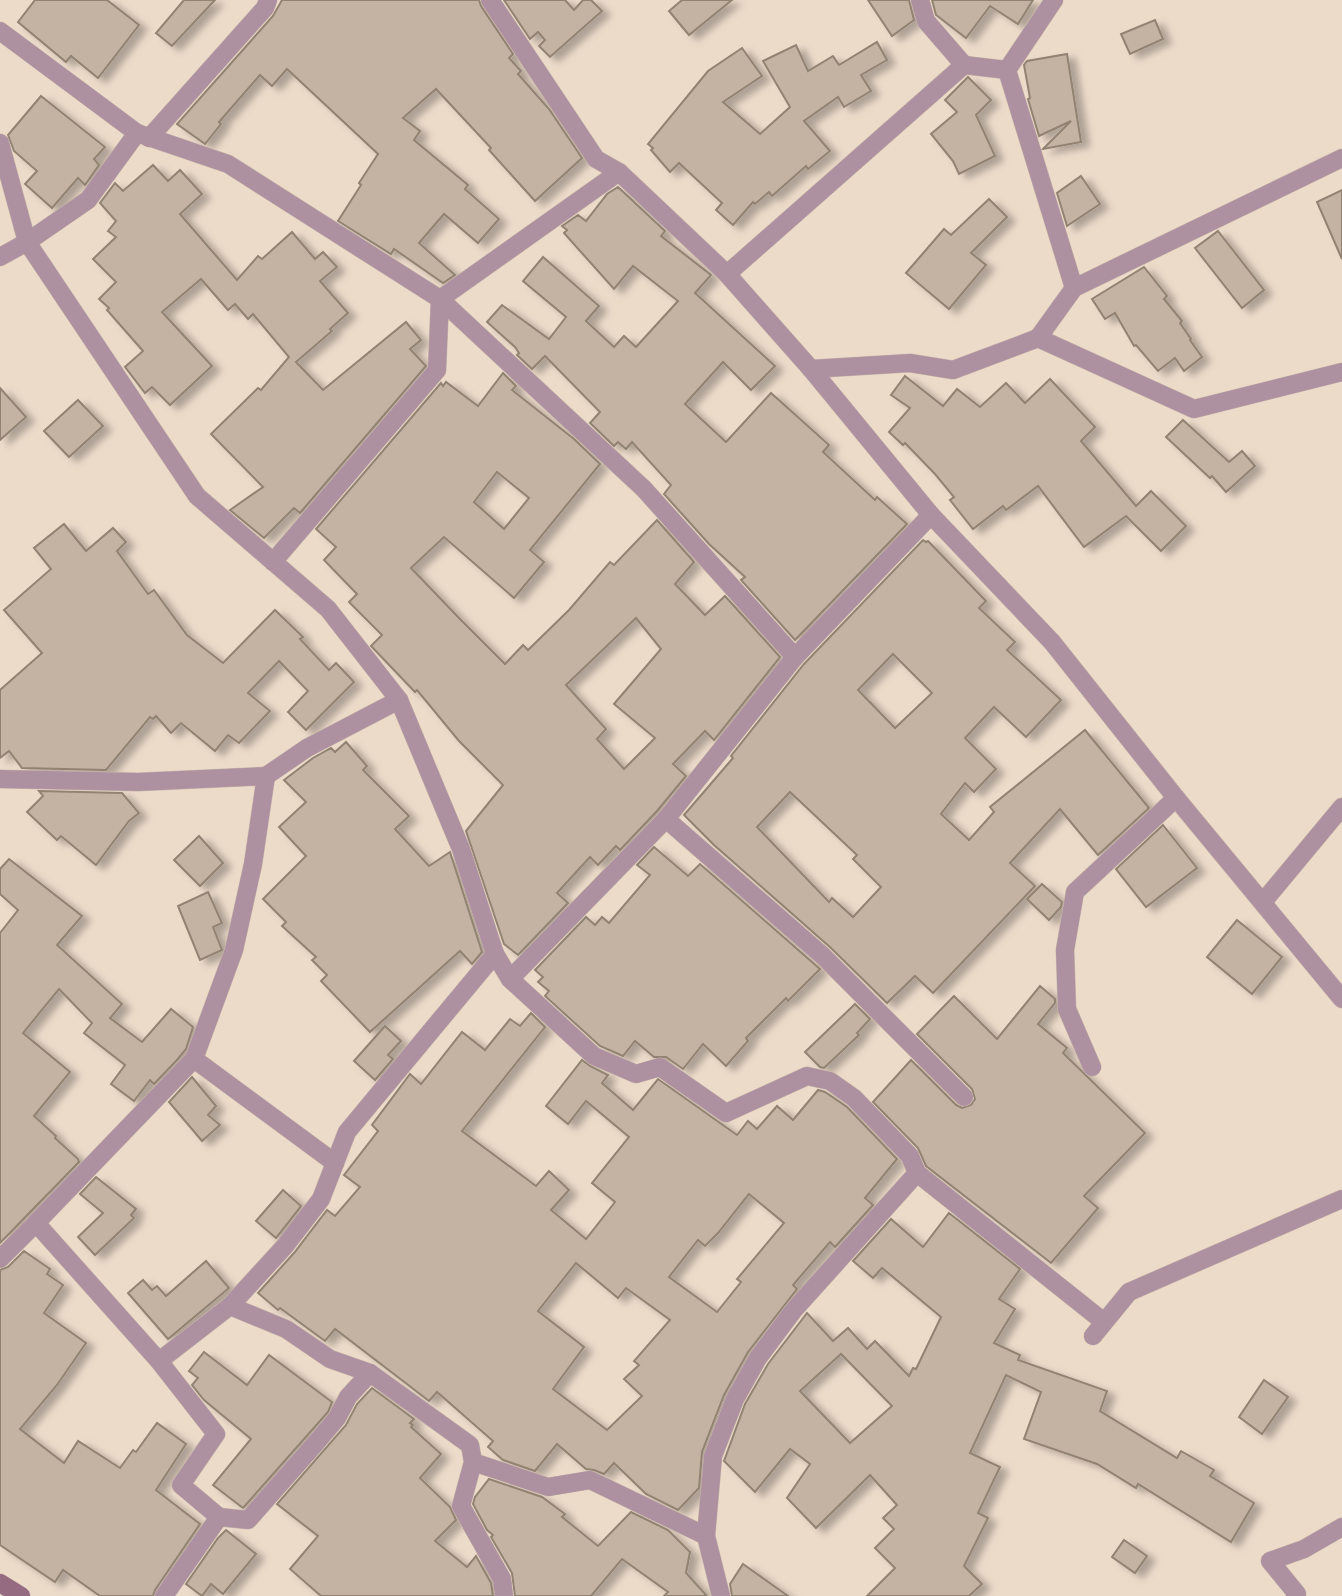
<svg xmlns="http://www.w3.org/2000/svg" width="1342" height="1596" font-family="Bitter,serif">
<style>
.building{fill:#c4b3a3;stroke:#928272;stroke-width:2;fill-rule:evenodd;filter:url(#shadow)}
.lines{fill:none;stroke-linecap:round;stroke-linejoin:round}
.minor-casing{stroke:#cabaab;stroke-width:19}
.secondary-casing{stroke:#cabaab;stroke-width:19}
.minor{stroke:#ae91a0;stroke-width:18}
.secondary{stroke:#946b81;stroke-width:18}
</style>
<defs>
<filter id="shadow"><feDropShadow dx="8" dy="4.5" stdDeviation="3.5" flood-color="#0004"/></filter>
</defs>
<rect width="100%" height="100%" fill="#eddbca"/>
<g class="building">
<polygon points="35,0 107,0 139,25 98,78 71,56 66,62 18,22"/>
<polygon points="184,0 215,0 172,46 156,33"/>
<polygon points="282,0 479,0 481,6 513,54 509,58 521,71 518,74 549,109 582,158 535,201 489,150 491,148 436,89 403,118 420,131 414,140 468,185 465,189 499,219 478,243 444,214 419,243 455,275 443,283 394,249 391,254 338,221 361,185 359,183 378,154 287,69 272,86 260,75 219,122 221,124 205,144 177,124 273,16"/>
<polygon points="504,0 565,0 574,10 583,0 591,0 602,11 550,57 539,46 545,40 538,32 530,39"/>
<polygon points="682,0 732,0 689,35 669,11"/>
<polygon points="868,0 909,0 914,20 892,36"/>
<polygon points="932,0 1033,0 1018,24 990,6 966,38 936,15"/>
<polygon points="1155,20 1163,39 1130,54 1121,34"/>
<polygon points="877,42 887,60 861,75 871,91 844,107 838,97 804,121 830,151 808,169 806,166 772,196 769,192 755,204 753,202 733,225 716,210 722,203 679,163 670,172 651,150 653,148 648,144 708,71 742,48 762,76 723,102 760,134 790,107 763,61 796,45 808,71 833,56 839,65"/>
<polygon points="1067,54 1081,142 1043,149 1071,121 1039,136 1028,99 1030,98 1024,65 1027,61"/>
<polygon points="968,77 991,100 976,115 995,156 959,174 953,161 931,134 957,112 945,100"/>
<polygon points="41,96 105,147 94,159 99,165 85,185 78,178 52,208 25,184 37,171 14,151 8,135"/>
<polygon points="153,165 168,181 180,170 202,194 180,214 237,280 258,256 262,259 292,232 315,259 323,252 337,267 320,281 348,313 330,329 332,331 296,362 323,390 406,322 421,340 410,349 426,366 300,513 294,508 264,538 230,510 263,487 211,434 258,388 261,390 289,357 253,314 248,319 235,304 228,310 201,279 162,312 212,366 170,405 152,387 145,393 125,367 143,351 107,310 109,308 99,299 116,282 93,259 116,237 108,231 116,221 100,203 115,183 123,191"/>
<polygon points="1081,176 1100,204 1067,226 1057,193"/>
<polygon points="618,187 665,231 661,236 711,275 695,293 775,366 751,390 723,362 685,404 726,442 771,393 829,445 823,452 875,500 877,497 907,524 795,640 741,580 745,577 709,544 664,494 671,485 632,442 626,449 618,442 614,446 590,423 600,412 545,356 532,369 517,355 519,353 515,347 487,322 502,305 549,339 566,317 523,281 543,257 599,306 586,321 614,347 624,336 636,347 678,301 633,266 614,289 564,233 567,230 562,226 578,215 586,221 607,194"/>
<polygon points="1342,190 1342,259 1317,202"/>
<polygon points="989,199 1007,217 971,253 986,265 949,309 906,273 944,229 951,235"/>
<polygon points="1218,231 1264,290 1242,308 1195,248"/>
<polygon points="1144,267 1167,296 1164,299 1182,321 1180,323 1191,339 1190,340 1202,357 1184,371 1175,358 1158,371 1136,345 1134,346 1115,313 1105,319 1092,299"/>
<path d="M503,373L516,386L512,390L574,439L600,464L530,550L544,562L514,598L444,537L411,568L460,619L505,664L523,645L528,650L569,610L610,562L614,565L657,520L694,562L675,584L705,615L725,596L780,657L714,740L705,731L673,764L686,776L657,811L620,850L616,846L598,865L590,857L557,893L568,903L518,955L504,944L466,831L503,785L459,741L417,690L415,692L371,646L382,635L349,602L357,594L324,560L336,547L316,529L441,383L443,386L446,382L478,406ZM497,472L529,498L504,529L474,502ZM636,618L661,649L614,704L655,738L624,769L597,739L606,729L566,685Z"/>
<polygon points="905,376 943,406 957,389 980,407 1006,383 1025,403 1050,379 1095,427 1081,441 1136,506 1151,491 1186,526 1161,551 1126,516 1084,547 1038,486 1006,510 1003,506 973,529 950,500 954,497 935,474 905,443 903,445 889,432 910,408 891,395"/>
<polygon points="0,388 26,417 0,440"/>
<polygon points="78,400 103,426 69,457 44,431"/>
<polygon points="1183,420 1229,462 1242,451 1255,466 1226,492 1212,476 1210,478 1166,437"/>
<polygon points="64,524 86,551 113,528 126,542 117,551 148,594 154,590 187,635 223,663 275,610 303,637 300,639 329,670 336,663 354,682 306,730 288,712 308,691 279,661 248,693 270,711 239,743 228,735 215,751 181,723 171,733 156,716 153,719 150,717 106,770 22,768 9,751 0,758 0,690 42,653 4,610 51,569 34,548"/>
<path d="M923,540L926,542L928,541L986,601L979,608L1015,642L1007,650L1061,700L1026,737L994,707L965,738L996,769L974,792L965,783L941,814L969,840L994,812L990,807L1085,730L1149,808L1098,855L1060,809L1010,863L1035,886L933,993L915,976L887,1003L831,948L714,845L684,815L733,758L731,756L804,664ZM893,654L932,693L895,728L858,690ZM790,792L857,855L853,859L881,887L853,917L832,898L829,902L757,827Z"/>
<polygon points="346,742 367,766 363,770 409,816 395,829 429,866 450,852 482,952 472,964 460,951 370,1032 321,981 327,975 312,960 316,957 282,926 286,922 263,899 306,856 279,827 306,802 284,780 313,758 331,748 335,752"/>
<polygon points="39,791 122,793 139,813 129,821 96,865 61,836 57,840 27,812 43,796"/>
<polygon points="1163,825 1197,868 1146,907 1116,869"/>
<polygon points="199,836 223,863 200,886 174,860"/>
<polygon points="654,847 688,876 700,864 820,969 788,1001 786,998 746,1038 748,1041 726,1066 703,1044 683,1069 666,1057 654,1057 635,1041 623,1056 600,1046 545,996 549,991 538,982 543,977 535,970 586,917 595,925 602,917 609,923 650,875 637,865"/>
<polygon points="9,859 82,916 57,945 122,1004 110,1018 142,1042 171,1009 193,1027 186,1049 177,1060 154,1084 150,1080 134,1101 111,1084 125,1065 84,1033 92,1023 59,989 23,1033 70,1072 34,1116 56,1136 55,1138 78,1159 79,1162 0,1243 0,933 18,910 0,894 0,869"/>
<polygon points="1042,884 1062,902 1061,907 1049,920 1027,899"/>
<polygon points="208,892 222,923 213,927 222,950 200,960 178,906"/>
<polygon points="1237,920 1282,957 1252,994 1207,957"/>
<polygon points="1040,986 1055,999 1055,1003 1038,1024 1067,1048 1063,1053 1145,1133 1084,1196 1098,1208 1051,1263 926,1166 918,1148 873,1102 911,1060 956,1105 962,1108 971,1105 975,1099 972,1089 917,1034 954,996 997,1039"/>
<polygon points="855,1004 870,1019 857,1033 859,1035 824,1068 820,1067 805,1052"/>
<path d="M531,1013L545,1027L462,1131L536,1186L549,1171L569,1190L551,1210L586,1239L615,1202L592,1183L629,1137L586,1101L568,1124L546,1106L582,1060L590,1066L608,1075L602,1083L633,1110L658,1079L737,1135L748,1121L757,1129L777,1106L793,1120L818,1090L825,1092L847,1107L897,1159L865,1198L873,1205L835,1247L830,1242L793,1285L797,1289L748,1352L724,1395L702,1452L699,1488L678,1510L646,1494L614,1463L604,1474L594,1470L586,1469L557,1444L535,1471L503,1460L488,1447L493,1441L437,1392L429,1401L335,1329L325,1341L280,1308L278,1310L258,1293L294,1253L327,1210L335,1216L360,1187L344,1175L378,1131L372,1125L410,1074L421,1084L462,1032L485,1050L510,1019L520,1026ZM749,1194L784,1223L737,1279L741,1282L717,1312L669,1277L698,1240L705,1246L718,1233ZM576,1263L618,1298L626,1288L670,1320L634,1361L639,1365L624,1379L642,1396L607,1430L553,1389L584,1347L538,1311Z"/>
<polygon points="385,1026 401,1041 388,1055 393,1059 375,1080 354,1061"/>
<polygon points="192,1077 216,1106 208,1115 220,1125 202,1141 169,1102"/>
<polygon points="96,1177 136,1209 131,1215 134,1218 95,1255 78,1237 103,1213 80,1194"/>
<polygon points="283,1190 301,1206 276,1238 256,1221"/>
<path d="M949,1213L1020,1269L999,1299L1015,1309L994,1343L1020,1355L1018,1360L1107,1391L1100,1411L1177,1458L1181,1451L1214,1470L1210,1476L1254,1503L1231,1542L1138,1484L1136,1488L1097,1464L1024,1439L1041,1392L1006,1375L970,1453L1000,1467L978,1513L988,1518L964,1566L982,1584L969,1596H867L895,1568L875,1548L894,1529L883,1518L897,1505L870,1475L816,1528L787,1498L810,1464L790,1449L755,1492L724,1461L745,1404L768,1364L807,1313L833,1341L848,1328L867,1349L875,1341L909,1376L913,1368L916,1369L941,1317L882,1268L873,1278L853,1261L891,1219L923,1247ZM841,1354L892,1406L850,1443L800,1391Z"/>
<polygon points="24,1251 50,1269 47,1274 63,1285 44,1313 86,1343 57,1385 20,1429 64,1463 78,1441 120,1468 133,1450 136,1452 157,1423 186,1444 156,1490 200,1524 155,1590 153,1596 100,1596 63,1570 55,1582 0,1545 0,1270 8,1267"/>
<polygon points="206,1261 229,1288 168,1339 128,1293 143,1280 152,1290 157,1286 166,1296"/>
<polygon points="204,1352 247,1385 269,1355 332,1402 328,1412 243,1508 213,1485 251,1439 204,1400 192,1385 198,1378 189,1371"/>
<polygon points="1264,1380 1288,1397 1262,1434 1239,1417"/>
<polygon points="372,1388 414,1419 410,1423 413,1425 411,1427 441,1454 420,1478 450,1507 456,1520 435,1541 467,1567 476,1556 491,1583 493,1596 321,1596 290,1569 318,1536 277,1504 346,1425 357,1404"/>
<polygon points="489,1479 542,1497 565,1514 562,1517 598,1546 631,1512 668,1530 690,1552 686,1573 707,1596 664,1596 668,1592 622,1559 591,1596 515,1596 512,1573 491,1537 493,1535 487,1530 473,1504 475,1497"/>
<polygon points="226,1530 256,1554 223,1594 211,1584 202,1596 186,1584 218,1538"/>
<polygon points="1124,1540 1147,1556 1135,1573 1112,1557"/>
<polygon points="743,1564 788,1596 732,1596 730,1584"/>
</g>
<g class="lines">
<defs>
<g id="minor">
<polyline points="490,0 596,159 619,172 727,274 811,369 931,515 1052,642 1176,798 1342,999"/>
<polyline points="920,0 926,21 964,65"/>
<polyline points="1054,0 1007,70 1074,288"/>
<polyline points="0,31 137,133 88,200 27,242 0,257"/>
<polyline points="137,133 228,164 440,299 644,489 795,657"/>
<polyline points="149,138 265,8 268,0"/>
<polyline points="0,143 27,242 197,496 328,609 399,700"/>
<polyline points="727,274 964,65 1007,70"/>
<polyline points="1038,338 1074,288 1342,158"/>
<polyline points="811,369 910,363 953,370 1038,338 1194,409 1342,372"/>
<polyline points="273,562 437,370 440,299 619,172"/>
<polyline points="266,776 307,748 399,700 461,849 495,954"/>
<polyline points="0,779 138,782 266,776 253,864 234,950 194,1059"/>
<polyline points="666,819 823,956 964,1097"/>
<polyline points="1263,902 1342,807"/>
<polyline points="1092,1067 1067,1009 1065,950 1075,892 1176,798"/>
<polyline points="917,1173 1104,1322"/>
<polyline points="0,1259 36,1223"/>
<polyline points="230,1306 286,1329 330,1359 370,1373 470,1445 473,1462 461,1506 502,1579 504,1596"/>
<polyline points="1093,1336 1129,1292 1342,1199"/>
<polyline points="159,1361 36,1223 194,1059 335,1163"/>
<polyline points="473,1462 548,1487 590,1480 706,1536 713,1456 735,1399 758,1358 793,1311 917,1173 910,1156 854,1098 830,1081 807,1076 726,1113 660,1067 636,1074 594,1056 510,979"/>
<polyline points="219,1517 248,1520 315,1444 337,1418 348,1397 370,1373"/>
<polyline points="706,1536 721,1596"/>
<polyline points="164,1596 219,1517 181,1485 216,1434 159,1361 230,1306 285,1246 321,1199 347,1132 495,954 510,979 666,819 795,657 931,515"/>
<polyline points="1295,1596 1297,1594 1270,1561 1304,1549 1342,1527"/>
</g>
<polyline id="secondary" points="0,1583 21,1596"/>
</defs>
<use href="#minor" class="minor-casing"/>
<use href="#secondary" class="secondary-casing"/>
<use href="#minor" class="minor"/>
<use href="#secondary" class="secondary"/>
</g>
</svg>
